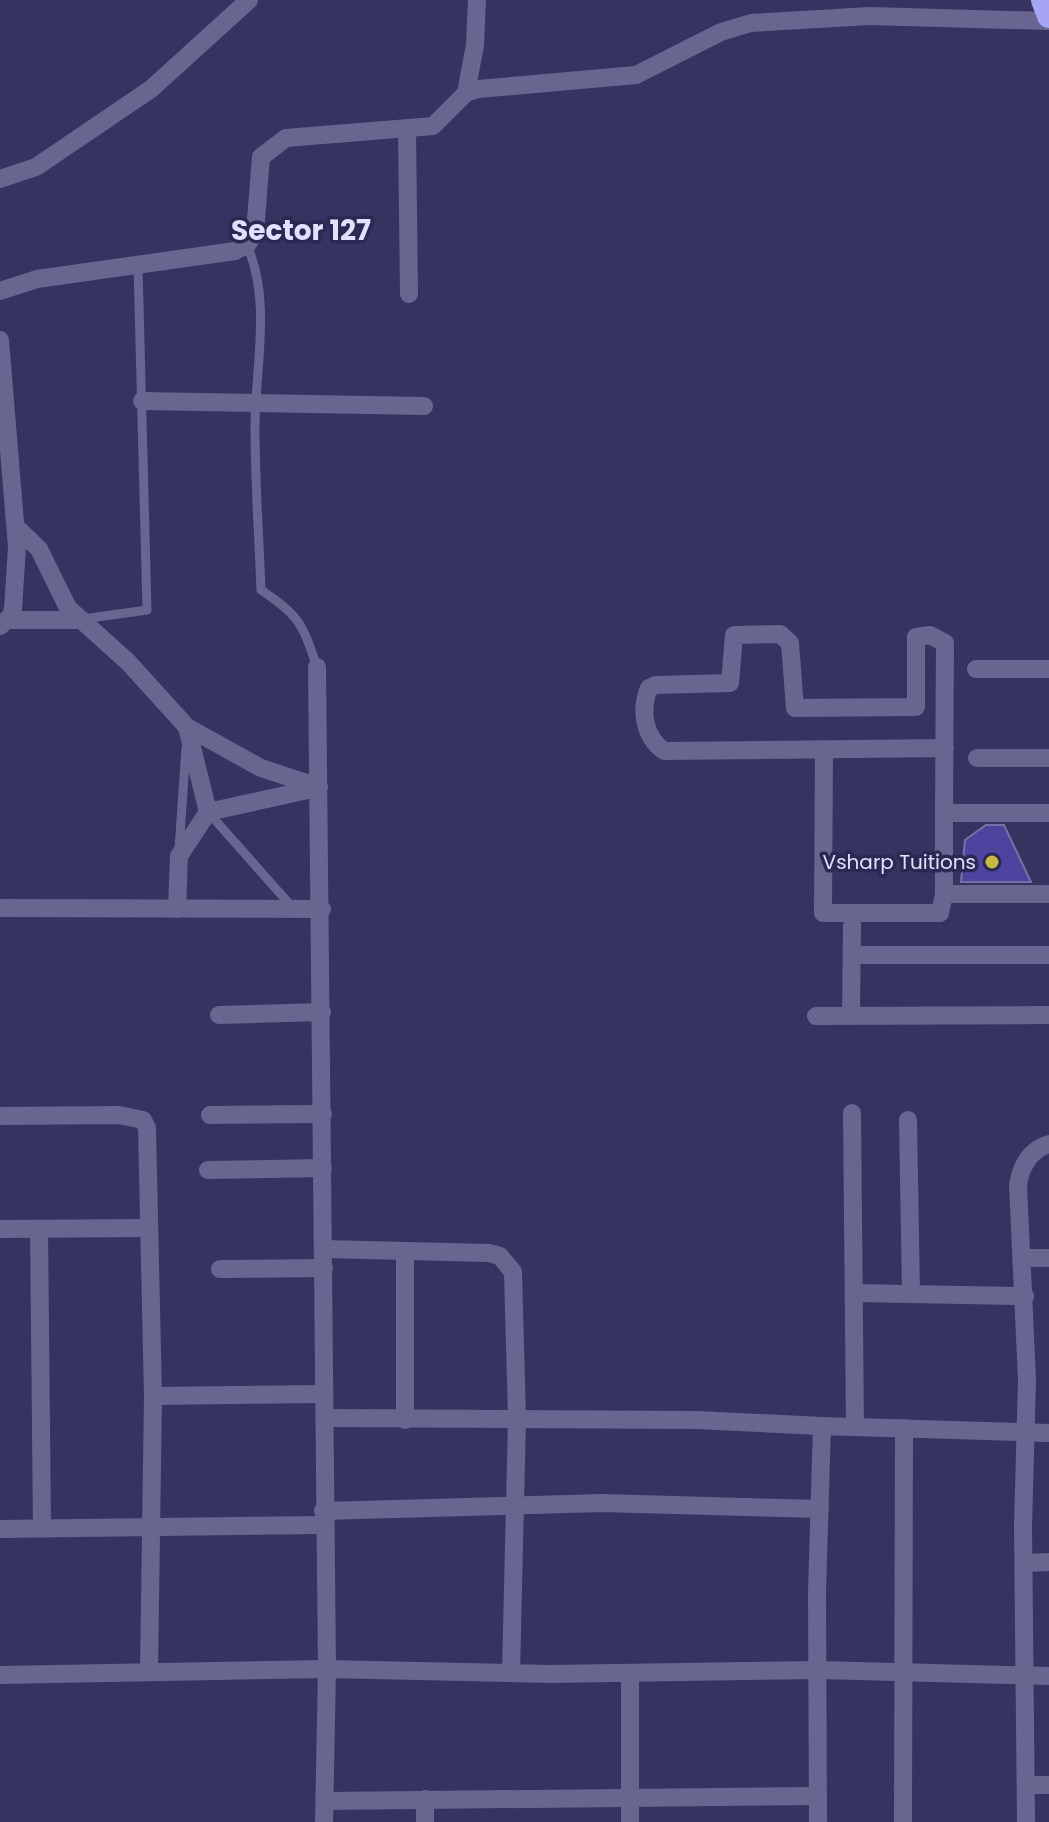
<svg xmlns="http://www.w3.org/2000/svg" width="1049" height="1822" font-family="Poppins,sans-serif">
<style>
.building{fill:#4f43a0;stroke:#7272a3;stroke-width:2}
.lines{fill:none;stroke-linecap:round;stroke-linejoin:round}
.lane{stroke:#676690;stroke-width:9}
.street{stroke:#676690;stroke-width:18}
.highway{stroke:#a6a4f5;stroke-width:24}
.poi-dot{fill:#c6bb3c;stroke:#2c2854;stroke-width:3}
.labels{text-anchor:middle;stroke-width:7;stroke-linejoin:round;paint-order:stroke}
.poi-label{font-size:20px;fill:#e0e1fd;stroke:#2c2854;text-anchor:end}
.district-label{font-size:28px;font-weight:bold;fill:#e0e1fd;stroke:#2c2854}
</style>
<rect width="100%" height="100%" fill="#363360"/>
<polygon class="building" points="986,825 1004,825 1031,882 961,882 965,840"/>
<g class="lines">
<g class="lane">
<path d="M247,245C272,303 255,366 255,428C255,482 259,536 261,590C300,616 302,623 317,667"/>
<polyline points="83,619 147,610 138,266"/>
<polyline points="208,812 293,908"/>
<polyline points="179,849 186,748"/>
</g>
<g class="street">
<polyline points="466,93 475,45 477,0"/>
<polyline points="407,131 409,294"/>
<polyline points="0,179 36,167 151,89 249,0"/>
<polyline points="0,291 37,279 235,251 247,245 255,232 261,157 286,138 433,126 466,93 478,89 636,75 721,32 751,23 870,16 1049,21"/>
<polyline points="0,340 17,547 13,609 11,616 0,626"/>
<polyline points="142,401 424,406"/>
<polyline points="16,527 39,549 68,608 128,662 187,727 261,768 319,787"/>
<polyline points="8,620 80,620"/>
<polyline points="317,667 327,1669 324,1822"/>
<polyline points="976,669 1049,669"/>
<polyline points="187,727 208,812"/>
<path d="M945,748L664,751C644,737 640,710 649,688L656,685L730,683L734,635L780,634L790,643L795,708L916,707V637L930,635L945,643L944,813H1049"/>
<polyline points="824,751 823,913 940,913 944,894"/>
<polyline points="977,758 1049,758"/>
<polyline points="944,813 944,894 1049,894"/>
<polyline points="0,908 322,909"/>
<polyline points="177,909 179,856 208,812 317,788"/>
<polyline points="852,955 1049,955"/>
<polyline points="851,1014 852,925"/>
<polyline points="219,1015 322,1012"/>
<polyline points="816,1016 1049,1015"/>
<polyline points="852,1113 855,1427"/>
<polyline points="210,1115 323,1114"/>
<polyline points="0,1116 119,1115 143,1120 147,1128 153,1396 149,1672"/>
<polyline points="908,1120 911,1293"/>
<polyline points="208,1170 323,1168"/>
<polyline points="0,1229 149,1228"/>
<polyline points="39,1229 42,1528"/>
<polyline points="324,1249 489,1253 500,1256 513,1272 517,1419 511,1673"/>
<polyline points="1023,1258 1049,1258"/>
<polyline points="220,1269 324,1268"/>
<polyline points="854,1293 1025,1296"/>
<polyline points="153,1396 324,1394"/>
<polyline points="325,1418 697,1420 822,1426"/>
<polyline points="405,1420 405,1252"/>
<polyline points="323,1511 602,1503 820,1509"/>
<polyline points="0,1529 324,1525"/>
<polyline points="1024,1563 1049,1562"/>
<polyline points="630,1673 630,1822"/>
<polyline points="0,1675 327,1669 549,1674 819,1670 1049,1676"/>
<polyline points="1026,1785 1049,1785"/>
<polyline points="325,1801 816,1796"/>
<polyline points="425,1822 425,1799"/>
<polyline points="818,1822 817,1592 822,1426 1049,1433"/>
<polyline points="903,1822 904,1428"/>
<path d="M1026,1822L1023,1526L1027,1380L1018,1185C1021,1166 1030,1150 1049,1144"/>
</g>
<polyline class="highway" points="1043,0 1049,16"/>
</g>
<circle class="poi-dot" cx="992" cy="862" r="8"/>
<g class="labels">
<g class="poi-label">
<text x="976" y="869">Vsharp Tuitions</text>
</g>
<g class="district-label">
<text x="301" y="240">Sector 127</text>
</g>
</g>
</svg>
